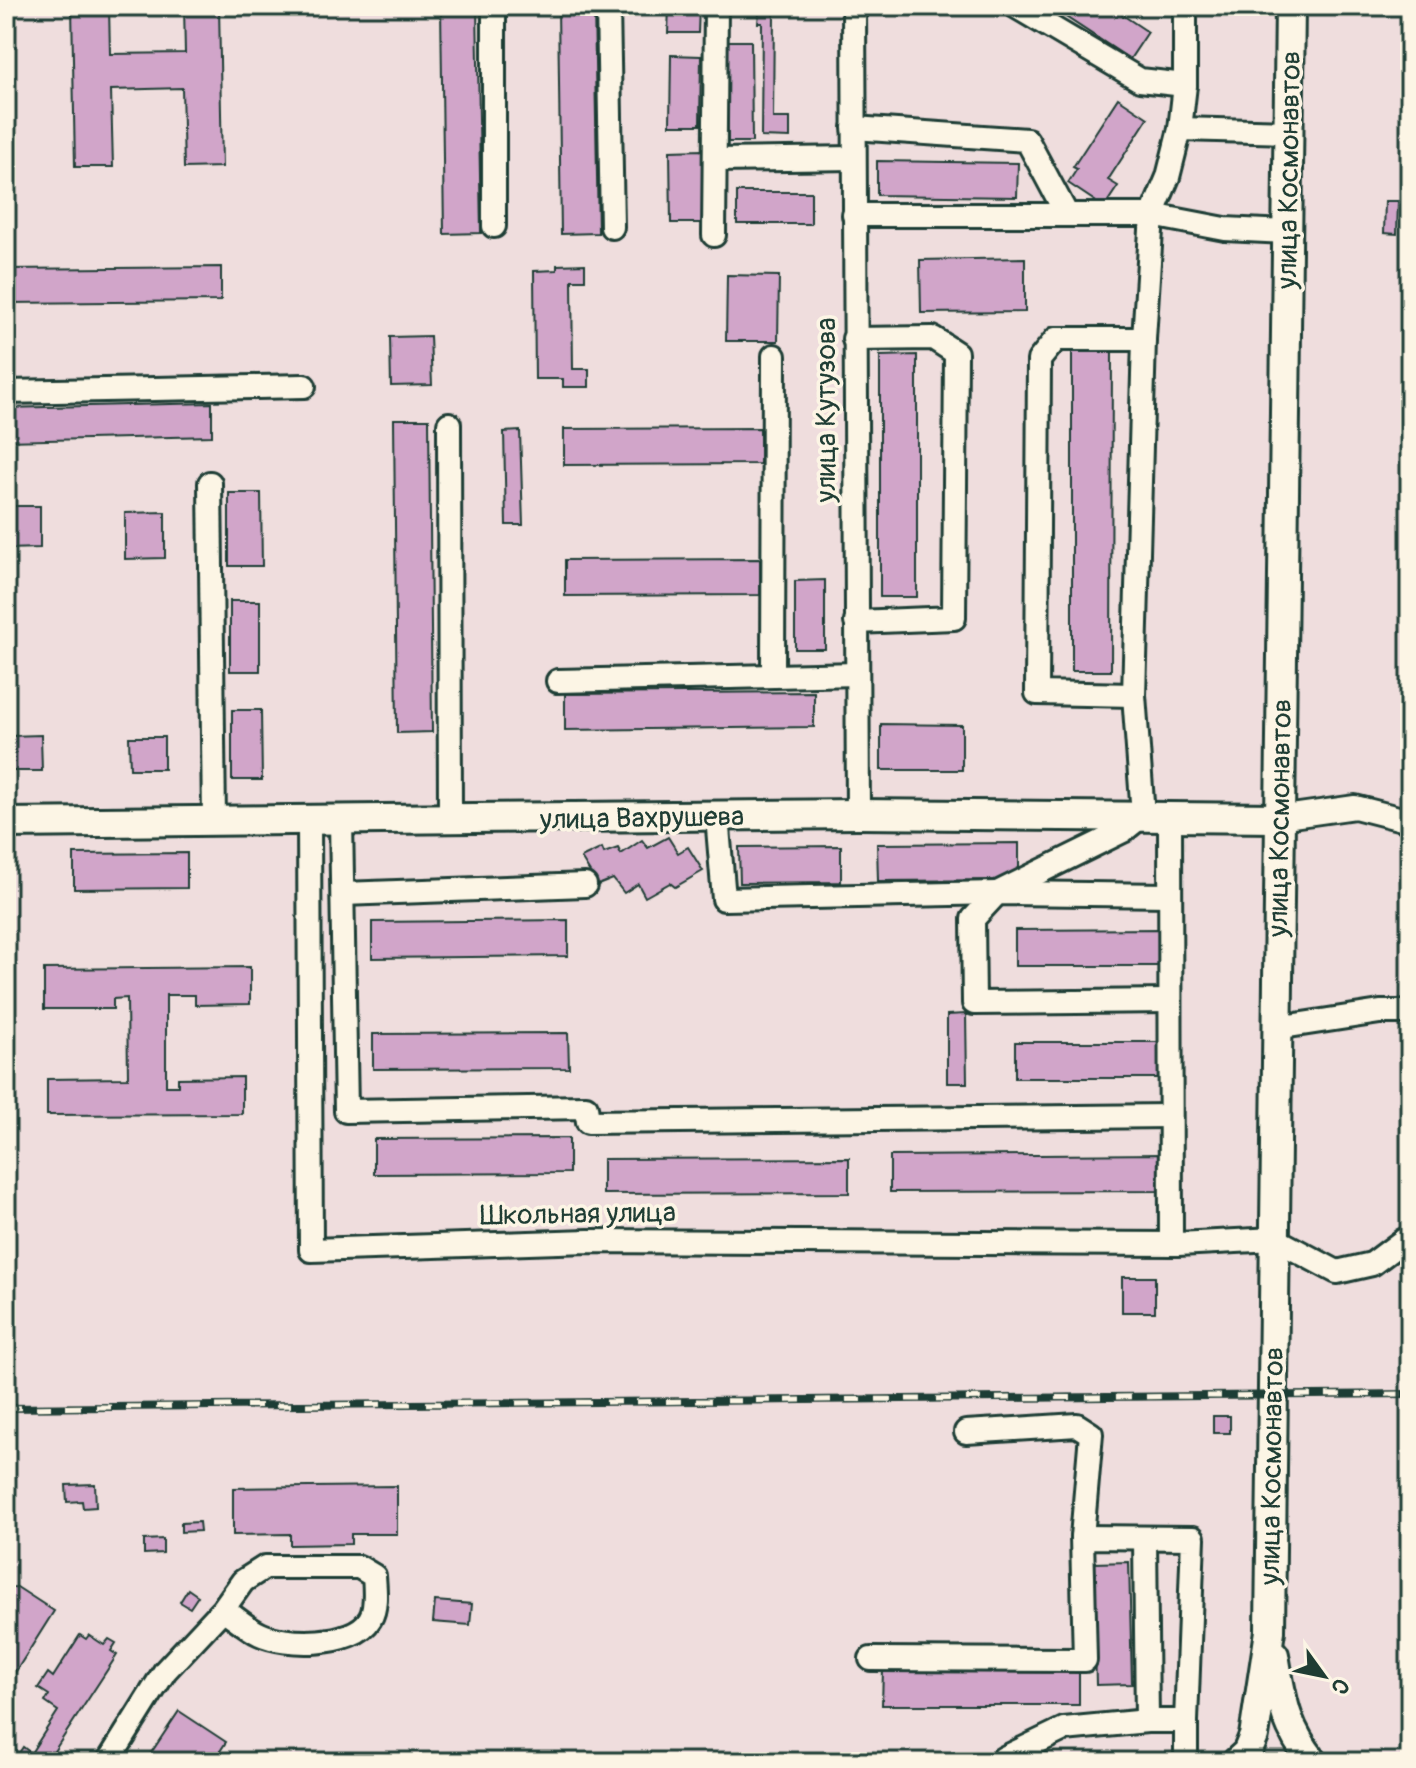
<svg xmlns="http://www.w3.org/2000/svg" width="1416" height="1768" font-family="Pangolin,sans-serif">
<style>
.building{fill:#d1a5c9;stroke:#1f3d34;stroke-width:2}
.lines{fill:none;stroke-linecap:round;stroke-linejoin:round}
.minor-casing{stroke:#1f3d34;stroke-width:28}
.major-casing{stroke:#1f3d34;stroke-width:34}
.minor{stroke:#fcf5e5;stroke-width:22}
.major{stroke:#fcf5e5;stroke-width:28}
.rail-casing{stroke:#1f3d34;stroke-width:8}
.rail{stroke:#fcf5e5;stroke-width:5;stroke-dasharray:15;stroke-linecap:butt}
.labels{text-anchor:middle;stroke-width:7;stroke-linejoin:round;paint-order:stroke}
.street-label{font-size:28px;fill:#1f3d34;stroke:#fcf5e5}
</style>
<rect width="100%" height="100%" fill="#efdddd"/>
<filter id="ink" filterUnits="userSpaceOnUse"><feTurbulence type="fractalNoise" baseFrequency=".0125" numOctaves="2"/><feDisplacementMap in="SourceGraphic" scale="16" xChannelSelector="R" yChannelSelector="G"/><feConvolveMatrix kernelMatrix="1 2 1 2 8 2 1 2 1" color-interpolation-filters="sRGB"/></filter>
<g filter="url(#ink)">
<g class="building">
<polygon points="72,6 109,6 110,54 185,53 184,6 219,6 222,167 184,168 182,88 111,90 113,167 75,167"/>
<polygon points="441,6 477,6 481,233 444,234"/>
<polygon points="558,6 594,6 598,233 561,234"/>
<polygon points="669,6 699,6 698,33 668,33"/>
<polygon points="1049,6 1109,6 1148,32 1130,59"/>
<polygon points="759,12 774,13 773,118 790,118 790,138 761,137 762,23 758,23"/>
<polygon points="727,41 751,41 752,142 728,142"/>
<polygon points="671,55 701,56 700,125 670,125"/>
<polygon points="1118,98 1148,118 1108,180 1118,186 1104,207 1068,183 1077,169 1073,167"/>
<polygon points="702,150 703,223 671,223 670,151"/>
<polygon points="877,161 1018,163 1017,197 877,195"/>
<rect x="737" y="192" width="74" height="32"/>
<polygon points="1385,201 1398,201 1397,234 1384,233"/>
<polygon points="1025,258 1025,312 921,313 920,260"/>
<polygon points="585,264 585,280 572,280 573,369 589,369 589,387 563,387 563,379 535,379 534,271 557,270 557,265"/>
<polygon points="221,267 221,301 6,303 6,269"/>
<polygon points="727,275 779,276 778,341 726,341"/>
<polygon points="430,336 432,385 391,386 390,337"/>
<polygon points="1072,346 1112,346 1111,671 1072,671"/>
<polygon points="917,355 917,597 880,597 880,356"/>
<polygon points="212,403 212,436 6,441 6,408"/>
<polygon points="394,419 429,419 432,732 397,733"/>
<polygon points="760,428 760,464 564,465 564,429"/>
<polygon points="520,431 523,525 506,525 504,432"/>
<polygon points="229,493 261,493 262,566 229,566"/>
<polygon points="6,506 40,506 40,548 6,549"/>
<polygon points="165,512 165,558 125,559 125,513"/>
<polygon points="760,559 760,595 565,596 565,560"/>
<polygon points="825,580 825,649 795,649 795,581"/>
<rect x="230" y="601" width="30" height="70"/>
<polygon points="814,692 814,727 565,730 565,694"/>
<polygon points="232,710 261,710 262,780 232,780"/>
<polygon points="881,724 962,725 962,770 881,770"/>
<polygon points="41,735 42,771 6,771 9,736"/>
<polygon points="129,737 164,737 164,769 130,769"/>
<polygon points="668,837 678,853 688,847 703,871 675,887 670,883 645,897 638,884 624,893 613,879 598,885 581,858 602,848 604,853 618,848 621,854 642,840 648,848"/>
<polygon points="1019,843 1019,880 878,881 877,844"/>
<polygon points="841,846 841,882 740,883 739,847"/>
<polygon points="187,853 187,888 74,889 74,854"/>
<polygon points="568,920 568,956 372,958 372,922"/>
<polygon points="1161,929 1161,966 1015,966 1015,930"/>
<polygon points="250,967 250,1004 195,1005 195,995 166,995 166,1086 178,1086 178,1078 242,1077 242,1114 47,1115 47,1079 128,1078 127,998 113,999 113,1009 44,1009 44,969"/>
<polygon points="966,1014 967,1083 947,1083 947,1015"/>
<polygon points="568,1033 569,1068 373,1069 373,1034"/>
<rect x="1015" y="1042" width="147" height="36"/>
<polygon points="569,1138 569,1173 374,1174 374,1139"/>
<polygon points="1163,1154 1163,1191 890,1192 890,1156"/>
<polygon points="849,1158 849,1193 603,1194 603,1159"/>
<rect x="1122" y="1277" width="33" height="35"/>
<rect x="1213" y="1416" width="17" height="17"/>
<polygon points="95,1484 96,1507 83,1508 82,1501 67,1502 66,1485"/>
<polygon points="397,1486 397,1534 351,1534 351,1544 290,1545 290,1534 233,1535 233,1488"/>
<polygon points="199,1522 200,1531 181,1532 181,1523"/>
<polygon points="163,1539 163,1553 144,1554 144,1540"/>
<polygon points="1129,1562 1132,1684 1096,1685 1093,1563"/>
<polygon points="17,1587 54,1611 6,1687 6,1588"/>
<polygon points="188,1589 198,1596 190,1608 180,1602"/>
<polygon points="435,1601 472,1604 470,1625 433,1622"/>
<polygon points="80,1635 86,1639 89,1635 104,1645 109,1639 116,1643 111,1651 117,1655 47,1762 13,1762 23,1747 31,1753 58,1711 45,1702 49,1695 38,1688 48,1673 53,1677"/>
<polygon points="883,1670 1079,1671 1079,1705 882,1705"/>
<polygon points="179,1711 226,1742 213,1762 145,1762"/>
</g>
<g class="lines">
<defs>
<g id="minor">
<polyline points="608,6 612,227"/>
<polyline points="854,6 858,814"/>
<polyline points="1015,6 1140,80 1185,85"/>
<polyline points="854,128 1027,140 1067,215"/>
<polyline points="1180,129 1288,132"/>
<polyline points="715,160 854,158"/>
<polyline points="854,215 1152,215 1225,229 1287,232"/>
<polyline points="494,226 494,6"/>
<polyline points="714,235 716,6"/>
<polyline points="854,339 933,338 956,353 954,618 856,622"/>
<polyline points="6,392 304,386"/>
<polyline points="449,424 450,819"/>
<polyline points="210,483 214,821"/>
<polyline points="773,676 774,356"/>
<polyline points="558,681 857,674"/>
<polyline points="1134,695 1037,693 1039,360 1056,339 1144,339"/>
<polyline points="717,816 724,899 997,893 1170,895"/>
<polyline points="1170,817 1171,1244"/>
<polyline points="1278,818 1355,807 1410,821"/>
<polyline points="341,820 346,1111 586,1107 588,1122 1169,1116"/>
<polyline points="309,821 311,1250 588,1241 1178,1244 1275,1239 1337,1272 1372,1264 1404,1240 1410,1240"/>
<polyline points="343,894 585,885"/>
<polyline points="1169,1001 974,1003 973,919 997,893 1123,831 1143,815 1134,695 1144,339 1152,215 1168,177 1180,129 1185,85 1185,6"/>
<polyline points="1276,1028 1380,1012 1410,1012"/>
<polyline points="966,1432 1077,1425 1091,1434 1082,1537"/>
<polyline points="1145,1538 1147,1721"/>
<polyline points="871,1659 1085,1660 1082,1537 1193,1538 1186,1721"/>
<path d="M108,1762L165,1671L223,1609L243,1581L265,1567H359L374,1576C375,1589 377,1608 370,1619C354,1647 285,1646 260,1634C247,1628 235,1617 223,1609"/>
<polyline points="1004,1762 1004,1758 1064,1729 1147,1721 1186,1721 1186,1762"/>
</g>
<g id="major">
<polyline points="6,823 858,814 1278,818"/>
<path d="M1274,1655C1282,1700 1284,1725 1313,1762"/>
<polyline points="1237,1762 1247,1753 1254,1736 1270,1631 1290,6"/>
</g>
</defs>
<use href="#minor" class="minor-casing"/>
<use href="#major" class="major-casing"/>
<use href="#minor" class="minor"/>
<use href="#major" class="major"/>
<defs>
<polyline id="rail" points="6,1408 1410,1394"/>
</defs>
<use href="#rail" class="rail-casing"/>
<use href="#rail" class="rail"/>
</g>
</g>
<g class="labels">
<g class="street-label">
<text transform="translate(1288 170) rotate(-89)" y="10">улица Космонавтов</text>
<text transform="translate(825 410) rotate(-90)" y="10">улица Кутузова</text>
<text transform="translate(642 817) rotate(-1)" y="10">улица Вахрушева</text>
<text transform="translate(1279 818) rotate(-89)" y="10">улица Космонавтов</text>
<text transform="translate(578 1213) rotate(-1)" y="10">Школьная улица</text>
<text transform="translate(1271 1466) rotate(-89)" y="10">улица Космонавтов</text>
</g>
</g>
<rect width="1416" height="1768" fill="none" stroke="#fcf5e5" stroke-width="32"/>
<rect x="16" y="16" width="1384" height="1736" fill="none" stroke="#1f3d34" stroke-width="3" filter="url(#ink)"/>
<g transform="translate(1324 1676) rotate(123)" stroke="#fcf5e5" stroke-width="6" paint-order="stroke">
<path d="M0-6L14 30L0 20L-14 30Z" fill="#1f3d34"/>
<text y="-12" font-size="22" font-weight="bold" text-anchor="middle" fill="#1f3d34">С</text>
</g>
</svg>
